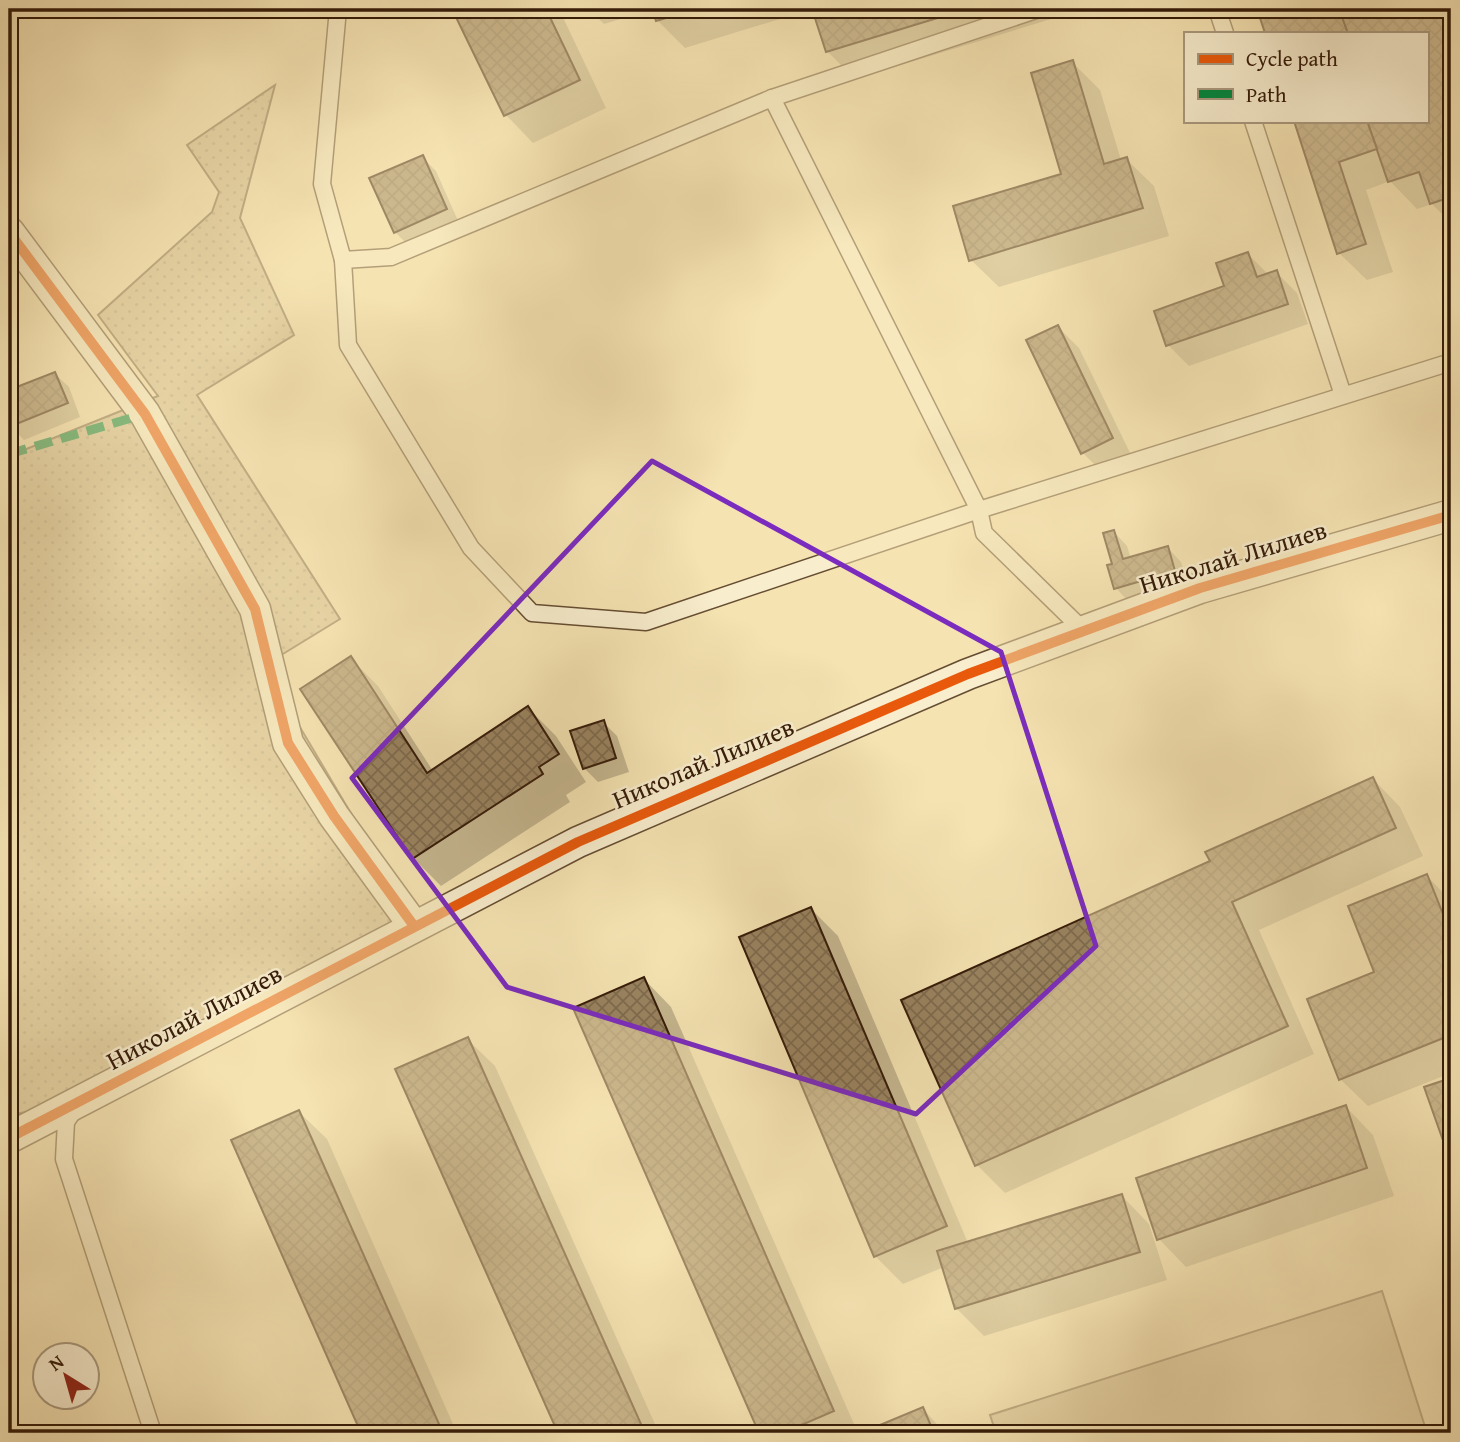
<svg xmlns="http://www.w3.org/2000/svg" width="1460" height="1442" font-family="'Gentium Book Plus',serif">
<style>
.park{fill:url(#park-dots);stroke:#846e4e;stroke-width:2}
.garden{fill:#d4c195;stroke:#846e4e;stroke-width:2}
.shadow{fill:#0003}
.building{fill:url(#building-cross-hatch);stroke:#351b08;stroke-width:2}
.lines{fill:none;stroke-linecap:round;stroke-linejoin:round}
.lane-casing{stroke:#654d32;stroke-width:19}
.street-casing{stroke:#654d32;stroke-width:33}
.lane{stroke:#f8edcd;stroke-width:16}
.street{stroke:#f8edcd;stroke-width:30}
.quiet{stroke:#00873e;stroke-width:9;stroke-dasharray:18 9;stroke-linecap:butt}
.cycleway-casing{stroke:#f8edcd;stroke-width:15}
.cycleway{stroke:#e8590c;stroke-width:10}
.marked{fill:none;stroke:#7b2cbf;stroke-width:5;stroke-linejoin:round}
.labels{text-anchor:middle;stroke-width:5;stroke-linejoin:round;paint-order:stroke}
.street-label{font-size:26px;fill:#351b08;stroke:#f8edcd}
</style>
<defs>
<pattern id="park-dots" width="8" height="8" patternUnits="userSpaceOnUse" patternTransform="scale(1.75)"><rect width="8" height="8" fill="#d4c195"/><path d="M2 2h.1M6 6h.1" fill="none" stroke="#b7a57f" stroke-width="1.8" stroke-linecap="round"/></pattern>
<pattern id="building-cross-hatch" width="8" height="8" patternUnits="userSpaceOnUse" patternTransform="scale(1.75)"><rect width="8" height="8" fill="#998360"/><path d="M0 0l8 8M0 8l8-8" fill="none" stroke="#7e6a4d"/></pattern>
</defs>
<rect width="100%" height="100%" fill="#f5e3b2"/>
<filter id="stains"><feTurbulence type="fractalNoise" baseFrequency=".00286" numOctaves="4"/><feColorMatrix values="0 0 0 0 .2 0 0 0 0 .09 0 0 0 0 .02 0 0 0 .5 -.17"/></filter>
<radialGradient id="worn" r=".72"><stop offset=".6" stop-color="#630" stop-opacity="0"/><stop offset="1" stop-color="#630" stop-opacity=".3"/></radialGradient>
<polygon class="park" points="275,85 240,218 294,335 197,395 340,619 278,657 278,690 410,913 43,1109 9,1115 9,456 158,396 98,315 212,212 219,192 187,145"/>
<polygon class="garden" points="1382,1291 1427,1433 996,1433 990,1415"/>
<g class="shadow">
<polygon points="454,9 559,9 606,108 533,143 506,115"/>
<polygon points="589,9 654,9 604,24"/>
<polygon points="654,9 690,9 672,14 672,18 702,9 792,9 793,15 685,48 657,20"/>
<polygon points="814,9 1084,9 855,79 827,51"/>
<polygon points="1259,9 1451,9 1451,223 1432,204 1417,209 1390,181 1366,190 1393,272 1367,280 1339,253 1296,121 1427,121 1427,33 1267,33"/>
<polygon points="1072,62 1100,90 1121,160 1126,159 1154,186 1169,236 999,287 971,260 1064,175"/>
<polygon points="422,157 436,171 459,223 409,246 395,232"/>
<polygon points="1248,254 1269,275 1276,272 1297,293 1308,324 1189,366 1168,345 1226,287"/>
<polygon points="1058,327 1079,348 1133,459 1104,474 1083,453"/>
<polygon points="55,374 69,387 80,417 24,440 9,424 9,392"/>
<polygon points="1114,532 1127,546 1131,559 1168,548 1181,562 1188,584 1129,602 1116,588"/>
<polygon points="350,658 378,686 433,771 528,708 556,736 586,782 566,795 570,802 441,886 413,858"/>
<polygon points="603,722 617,736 629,772 598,782 584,768"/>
<polygon points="1373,779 1400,807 1423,856 1259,930 1314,1054 1005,1193 977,1165 903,1001 1212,862"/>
<polygon points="1427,876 1451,901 1451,1073 1368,1106 1340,1079 1376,972"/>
<polygon points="811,909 838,936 968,1243 1122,1196 1149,1224 1167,1280 984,1336 956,1308 944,1267 903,1284 875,1256"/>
<polygon points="644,979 671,1007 858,1433 761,1433 576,1009"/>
<polygon points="467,1039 495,1066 659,1433 560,1433 397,1070"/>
<polygon points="1346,1107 1373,1135 1394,1196 1186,1267 1159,1239"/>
<polygon points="299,1112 327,1139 457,1433 363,1433 234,1141"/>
<polygon points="923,1409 945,1433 872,1433 871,1431"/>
</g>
<g class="building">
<polygon points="452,9 546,9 580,80 504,116"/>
<polygon points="652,9 696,9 656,21"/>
<polygon points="812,9 967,9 826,52"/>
<polygon points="1257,9 1339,9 1348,33 1265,33"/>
<polygon points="1339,9 1451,9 1451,197 1430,204 1419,172 1388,182 1367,121 1427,121 1427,33 1348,33"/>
<polygon points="1073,60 1104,164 1127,157 1143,208 969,261 953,206 1061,174 1031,73"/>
<polygon points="1294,121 1367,121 1377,149 1339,162 1366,244 1337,254"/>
<polygon points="423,155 447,209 394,233 369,178"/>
<polygon points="1248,252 1257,277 1277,270 1288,304 1166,346 1154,311 1224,286 1216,263"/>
<polygon points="1058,325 1113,438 1081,454 1026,340"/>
<polygon points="55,372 68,403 9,427 9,390"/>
<polygon points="1114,530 1123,559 1168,546 1175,571 1114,589 1107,565 1112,564 1103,533"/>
<polygon points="351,656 427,773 528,706 559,754 539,767 543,774 412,859 300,689"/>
<polygon points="604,720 616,758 583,769 570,731"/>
<polygon points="1373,777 1396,828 1232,902 1288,1026 975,1166 901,1000 1210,861 1205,852"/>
<polygon points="1427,874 1451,934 1451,1035 1339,1080 1307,999 1374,972 1348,906"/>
<polygon points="811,907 947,1226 874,1257 739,937"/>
<polygon points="644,977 834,1411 783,1433 759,1433 573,1008"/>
<polygon points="468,1037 645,1433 558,1433 395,1069"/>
<polygon points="1451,1078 1451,1163 1424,1087"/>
<polygon points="1346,1105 1367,1168 1157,1240 1136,1178"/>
<polygon points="299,1110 443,1433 361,1433 231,1140"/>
<polygon points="1122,1194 1140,1252 955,1309 937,1251"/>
<polygon points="923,1407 934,1433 870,1433 868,1430"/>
</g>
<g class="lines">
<defs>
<g id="lane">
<polyline points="338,9 322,184 343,260 391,257 772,98 1039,9"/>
<polyline points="1217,9 1225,33"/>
<polyline points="772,98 979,510 984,533 1084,631"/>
<polyline points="1253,121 1343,395"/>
<polyline points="343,260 348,345 471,548 532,613 646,622 979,510 1451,362"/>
<polyline points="76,1107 66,1122 64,1159 153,1433"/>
</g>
<g id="street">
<polyline points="9,232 145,414 255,609 288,743 334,816 414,926"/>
<polyline points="9,1138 578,842 968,674 1200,588 1451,515"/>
</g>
</defs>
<use href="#lane" class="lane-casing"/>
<use href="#street" class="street-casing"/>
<use href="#lane" class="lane"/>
<use href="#street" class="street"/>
<polyline class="quiet" points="9,454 145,414"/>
<defs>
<g id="cycleway">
<polyline points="9,232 145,414 255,609 288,743 334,816 414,926"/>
<polyline points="9,1138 578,842 968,674 1200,588 1451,515"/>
</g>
</defs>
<use href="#cycleway" class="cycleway-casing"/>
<use href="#cycleway" class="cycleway"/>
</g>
<path d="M0 0H1460V1442H0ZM652,461L1001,652L1096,946L916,1114L507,987L352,778Z" fill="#f5e3b2" fill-opacity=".55" fill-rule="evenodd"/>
<path class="marked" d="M652,461L1001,652L1096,946L916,1114L507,987L352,778Z"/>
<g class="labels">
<g class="street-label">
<text transform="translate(1233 557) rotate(-17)" y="9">Николай Лилиев</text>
<text transform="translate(703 763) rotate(-23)" y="9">Николай Лилиев</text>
<text transform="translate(194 1017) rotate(-28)" y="9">Николай Лилиев</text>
</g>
</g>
<rect width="1460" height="1442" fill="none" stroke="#f5e3b2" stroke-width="35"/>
<rect x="10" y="10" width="1439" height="1421" fill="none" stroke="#351b08" stroke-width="3.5"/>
<rect x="18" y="18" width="1425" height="1407" fill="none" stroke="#351b08" stroke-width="2"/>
<rect x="1184" y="32" width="245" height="91" fill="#f8edcd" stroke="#aa997e" stroke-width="2"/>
<rect x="1198" y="54" width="35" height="10" fill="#e8590c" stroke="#aa997e" stroke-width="2"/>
<text x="1246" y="66" font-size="21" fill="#351b08">Cycle path</text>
<rect x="1198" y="89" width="35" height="10" fill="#00873e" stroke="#aa997e" stroke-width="2"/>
<text x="1246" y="102" font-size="21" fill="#351b08">Path</text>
<g transform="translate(66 1376) rotate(323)"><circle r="33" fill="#f8edcd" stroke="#aa997e" stroke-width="2"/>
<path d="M0-5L12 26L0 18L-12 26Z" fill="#8f2418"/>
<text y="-10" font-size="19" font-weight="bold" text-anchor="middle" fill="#351b08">N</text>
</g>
<rect width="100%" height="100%" filter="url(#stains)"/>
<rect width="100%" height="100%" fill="url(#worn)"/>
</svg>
